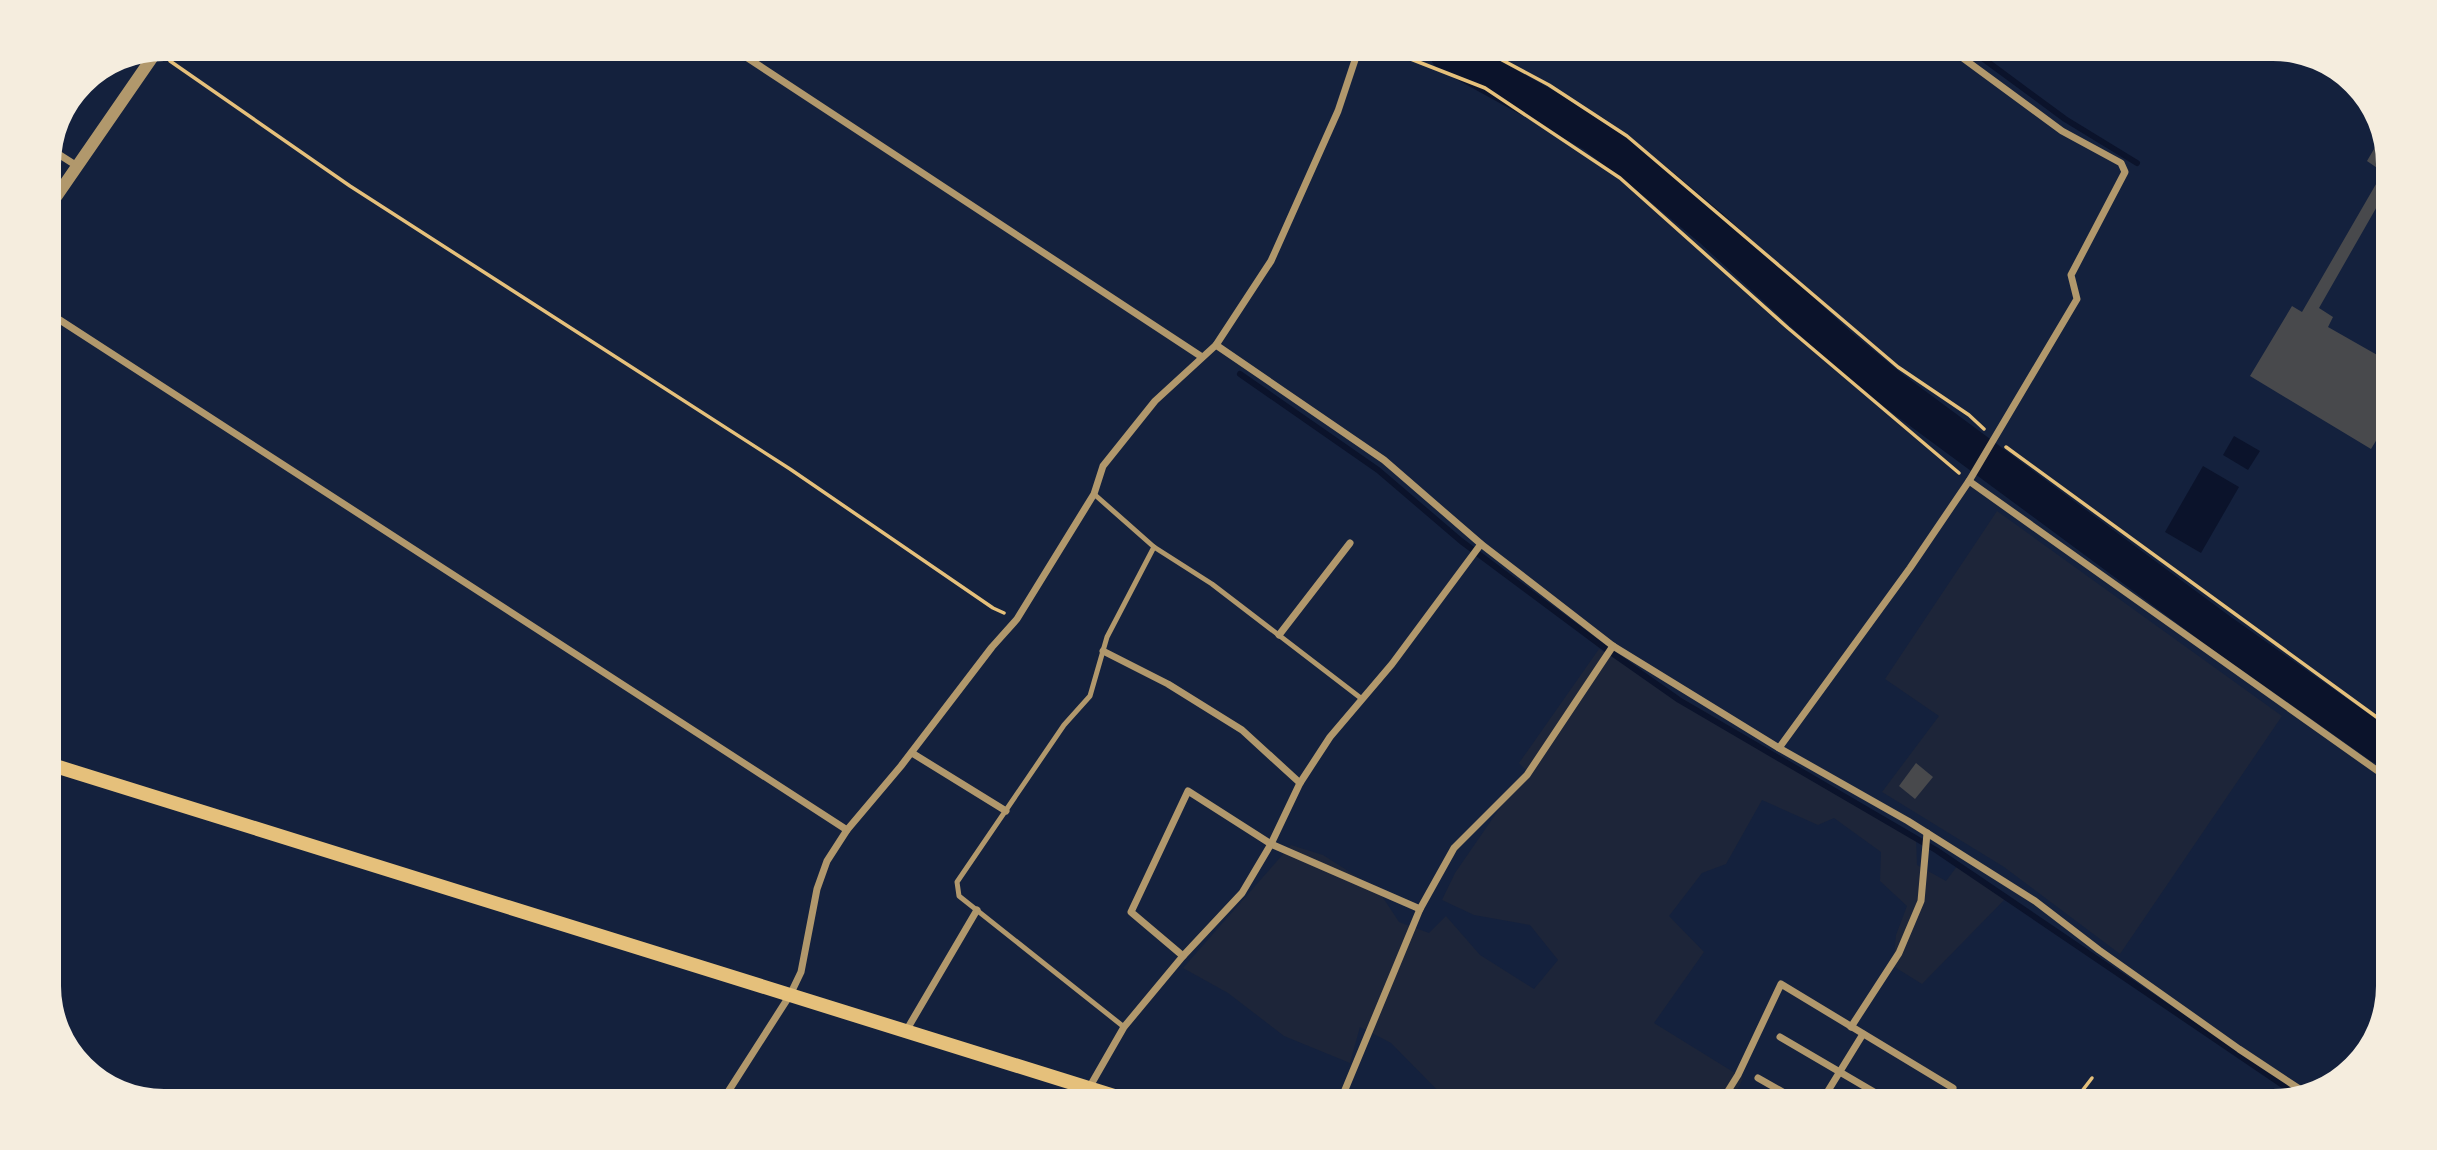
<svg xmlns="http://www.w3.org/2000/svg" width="2437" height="1150" font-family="'Open Sans',sans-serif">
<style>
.green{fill:#1d2539}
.water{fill:#0b132b}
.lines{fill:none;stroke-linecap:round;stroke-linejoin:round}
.stream{stroke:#0b132b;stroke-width:6}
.river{stroke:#0b132b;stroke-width:37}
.building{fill:#48494c}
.path{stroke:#e5c07b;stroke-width:3.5}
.service{stroke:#b1986c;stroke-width:5}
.minor{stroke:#b1986c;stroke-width:7}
.tertiary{stroke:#b1986c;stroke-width:12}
.secondary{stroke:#e5c07b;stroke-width:14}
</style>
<rect width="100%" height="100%" fill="#14213d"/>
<g class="green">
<polygon points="1997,511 2282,716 2120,954 2004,867 1882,792 1939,716 1885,679"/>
<polygon points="1599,649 1916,836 1917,865 1946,881 1958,865 2006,898 1922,984 1893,966 1896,935 1907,906 1880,881 1881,852 1834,818 1818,825 1762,800 1726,864 1702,873 1669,916 1704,952 1654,1023 1743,1078 1733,1099 1445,1098 1391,1043 1360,1027 1350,1063 1284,1036 1228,993 1183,968 1291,845 1323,855 1378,890 1399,922 1429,933 1446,916 1480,955 1534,989 1558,960 1530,925 1474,915 1442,900 1455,873 1526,770 1519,763"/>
</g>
<g class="water">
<polygon points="2234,436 2260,451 2248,470 2223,455"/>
<polygon points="2203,466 2239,487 2201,553 2165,532"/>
</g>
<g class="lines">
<g class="stream">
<polyline points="1981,57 2065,119 2137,163"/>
<polyline points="1240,374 1378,470 1461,541 1602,646 1679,700 1936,850 2296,1094"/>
</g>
<polyline class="river" points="1449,54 1594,134 1658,184 1712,229 1839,346 1894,391 2220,632 2382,746"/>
</g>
<g class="building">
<polygon points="2381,137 2386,153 2384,158 2388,160 2387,189 2319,308 2333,317 2328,327 2386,360 2385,426 2371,449 2250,376 2292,306 2302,312 2383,172 2367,161"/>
<polygon points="1916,763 1933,777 1915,799 1899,786"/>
</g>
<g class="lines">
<g class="path">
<polyline points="1398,54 1485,88 1620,178 1788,328 1959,473"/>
<polyline points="1491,54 1549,85 1627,136 1898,367 1969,415 1984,429"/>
<polyline points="170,61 350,186 790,469 993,608 1004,613"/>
<polyline points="2006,447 2382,721"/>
<polyline points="2079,1100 2082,1091 2092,1078"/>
</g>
<g class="service">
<polyline points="1094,494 1154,547 1212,584 1362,699"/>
<polyline points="1124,1027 959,896 957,882 1064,725 1090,696 1107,637 1154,547"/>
</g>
<g class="minor">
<polyline points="737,51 1202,357"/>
<polyline points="52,150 77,166"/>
<polyline points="49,313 847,830"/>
<polyline points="1216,345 1384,460 1481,544 1613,646 1779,748 1908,821 2035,901 2099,950 2239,1049 2304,1092"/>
<polyline points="1969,481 2382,774"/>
<polyline points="1279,635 1350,543"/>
<polyline points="1103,651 1168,684 1242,730 1300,783"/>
<polyline points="1779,748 1910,568 1969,481 2077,299 2071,275 2125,172 2121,163 2062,131 1960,56"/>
<polyline points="912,753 1006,811"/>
<polyline points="1183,956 1131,912 1188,791 1271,844 1420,909"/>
<polyline points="1851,1027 1899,953 1921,901 1927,833"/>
<polyline points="906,1031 977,910"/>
<polyline points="1780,1037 1886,1099"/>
<polyline points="1758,1078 1795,1099"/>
<polyline points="1089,1088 1124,1027 1183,956 1242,893 1271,844 1300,783 1330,737 1392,664 1481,544"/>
<polyline points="726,1095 790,995 801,972 817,889 827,861 847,830 901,766 992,647 1017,619 1094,494 1103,466 1155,401 1216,345 1271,261 1338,111 1357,54"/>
<polyline points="1342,1097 1420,909 1454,848 1527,775 1613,646"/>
<polyline points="1723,1099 1738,1075 1781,984 1953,1088 1945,1100"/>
<polyline points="1823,1099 1863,1034"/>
</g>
<polyline class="tertiary" points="49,207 156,52"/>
<polyline class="secondary" points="49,764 1114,1096"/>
</g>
<path d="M0 0H2437V1150H0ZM164 61H2273A103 103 0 0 1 2376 164V986A103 103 0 0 1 2273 1089H164A103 103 0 0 1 61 986V164A103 103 0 0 1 164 61Z" fill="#f5edde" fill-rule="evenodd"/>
</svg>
